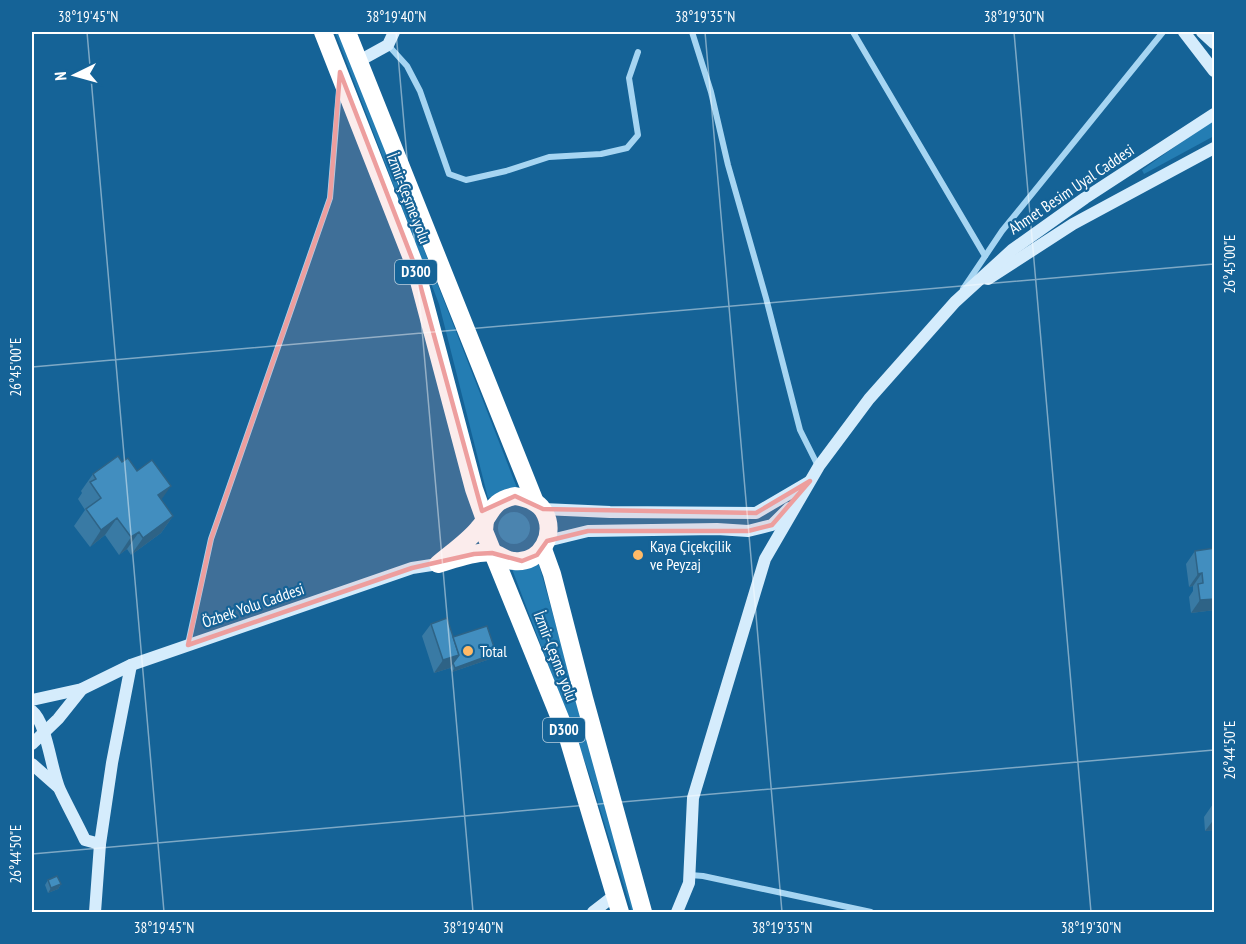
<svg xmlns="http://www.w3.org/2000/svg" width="1246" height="944" font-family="'PT Sans Narrow',sans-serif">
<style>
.green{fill:#247db3}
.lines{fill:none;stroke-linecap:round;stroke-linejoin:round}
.street{stroke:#a6d5f2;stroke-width:6}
.secondary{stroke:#d5ecfc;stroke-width:12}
.highway{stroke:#fff;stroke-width:18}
.wall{fill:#397aa4}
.shaded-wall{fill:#2e6386}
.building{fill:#428ebf;stroke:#2e6386;stroke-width:1.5}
.marked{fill:#ed9e9e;fill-opacity:0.2;stroke:#ed9e9e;stroke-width:4.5;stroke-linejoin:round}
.ticks{fill:none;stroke:#fff;stroke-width:1.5;stroke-opacity:0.45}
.poi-dot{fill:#ffba67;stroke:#156397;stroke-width:2}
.labels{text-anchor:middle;stroke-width:4.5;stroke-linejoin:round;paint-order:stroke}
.shield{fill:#156397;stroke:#b9d0e0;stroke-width:1.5}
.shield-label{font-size:15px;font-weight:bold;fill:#fff}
.street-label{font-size:16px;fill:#fff;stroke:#156397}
.poi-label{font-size:16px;fill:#fff;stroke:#156397;text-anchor:start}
.neatline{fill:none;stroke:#fff;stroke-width:2}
.ticks-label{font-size:15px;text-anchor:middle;fill:#fff}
</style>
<rect width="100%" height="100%" fill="#156397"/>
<g class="green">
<polygon points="335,32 338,32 350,60 517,488 488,498 439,304"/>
<polygon points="1214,119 1214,136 1144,174 1142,170"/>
<circle cx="514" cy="528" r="16"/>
<polygon points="538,561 636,912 632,912 588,770 512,569"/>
</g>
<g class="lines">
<g class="street">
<polyline points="692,32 711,92 728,165 766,298 800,430 818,466"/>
<polyline points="853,32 985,256"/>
<polyline points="388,45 407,66 420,91 449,174 466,180 506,171 549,157 601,154 627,148 638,135 629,78 638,52"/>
<polyline points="963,289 1002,231 1163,32"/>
<polyline points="188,644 211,539 330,198 339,90"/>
<polyline points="690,875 703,876 871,912"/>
</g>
<g class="secondary">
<polyline points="1184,32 1214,71"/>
<polyline points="1202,32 1214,43"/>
<polyline points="359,61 388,45 394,32"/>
<polyline points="988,279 1073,224 1214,148"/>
<polyline points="543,509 610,512 756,513 809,482"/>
<polyline points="547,541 588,531 717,529 748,531 772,525 789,508"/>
<polyline points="32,700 82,689 131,665 412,568 438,564"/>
<path d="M32,711C47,723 51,770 60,790C68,807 77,823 85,840L100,844"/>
<polyline points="32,744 58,719 82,689"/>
<polyline points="32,764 58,787"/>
<polyline points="95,912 100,844 112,763 131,665"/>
<polyline points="593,912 615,895"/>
<polyline points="677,912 689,883 693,798 765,559 819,466 869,399 955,302 1012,250 1085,198 1214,114"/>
</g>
<g class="highway">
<polyline points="323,32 415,266 474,489 485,520 484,531 568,738 620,912"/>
<polyline points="347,32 535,502"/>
<path d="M515,496C526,498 537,501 543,510C558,533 541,564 514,561C505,561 500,554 492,553C478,550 452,560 438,564C451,553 467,542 478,529C493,513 490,501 515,496Z"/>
<polyline points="543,549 552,574 584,698 643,912"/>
</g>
</g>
<g class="wall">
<polygon points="122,462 137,471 161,500 173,516 161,533 131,555 127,549 119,555 105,535 90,547 74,526 85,510 78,499 82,493 81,491 93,474"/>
<polygon points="1215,548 1215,610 1191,613 1189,597 1193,591 1193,586 1189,587 1186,564 1195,551"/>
<polygon points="431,624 453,637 493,658 452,672 450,668 434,673 422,636"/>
<polygon points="1215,803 1215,835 1214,830 1205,831 1204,817 1213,804"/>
<polygon points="48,880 61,884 58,889 48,893 45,885"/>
</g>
<g class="shaded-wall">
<polygon points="171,486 159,503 158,495"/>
<polygon points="173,516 161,533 131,555 143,538"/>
<polygon points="117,518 105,535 90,547 101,530"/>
<polygon points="139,532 127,549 119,555 131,537"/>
<polygon points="1202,573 1193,586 1189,587 1198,574"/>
<polygon points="1215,599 1215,610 1191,613 1200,600"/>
<polygon points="496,653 493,658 452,672 455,668"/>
<polygon points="459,655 450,668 434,673 443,660"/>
<polygon points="1215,818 1215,829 1214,830 1205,831"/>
<polygon points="61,884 58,889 48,893 51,888"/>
</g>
<g class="building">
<polygon points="118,456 122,462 128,458 137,471 152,460 171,486 158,495 173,516 143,538 139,532 131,537 117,518 101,530 86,509 101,498 90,482 96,479 93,474"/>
<polygon points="1215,548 1215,599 1200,600 1198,584 1203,583 1202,573 1198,574 1195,551"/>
<polygon points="447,618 459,655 443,660 431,624"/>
<polygon points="487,626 496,653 455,668 453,663 459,655 453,637"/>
<polygon points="1215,803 1215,818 1213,804"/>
<polygon points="57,876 61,884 51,888 48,880"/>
</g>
<path class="marked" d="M340,72L415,266L482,511L515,496L543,509L756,513L810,481L772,525L748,531H588L547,541L537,555L522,561L492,553L474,554L412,568L188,645L211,539L330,198Z"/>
<path class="ticks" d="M87,32L164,912M396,32L473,912M705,32L782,912M1014,32L1091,912M32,367L1214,264M32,854L1214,750"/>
<g class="poi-dot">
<circle cx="638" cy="555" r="6"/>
<circle cx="468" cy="651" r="6"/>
</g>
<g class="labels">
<g class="shield">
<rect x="395" y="260" width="42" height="24" rx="4.5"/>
<rect x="543" y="718" width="42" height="24" rx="4.5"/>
</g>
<g class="shield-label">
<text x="416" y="277">D300</text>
<text x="564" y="735">D300</text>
</g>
<g class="street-label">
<text transform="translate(1071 189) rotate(-34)" y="6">Ahmet Besim Uyal Caddesi</text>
<text transform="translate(409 198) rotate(69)" y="6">İzmir-Çeşme yolu</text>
<text transform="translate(253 605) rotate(-19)" y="6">Özbek Yolu Caddesi</text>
<text transform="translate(556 656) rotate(69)" y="6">İzmir-Çeşme yolu</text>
</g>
<g class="poi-label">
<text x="650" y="552">Kaya Çiçekçilik<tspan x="650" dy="18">ve Peyzaj</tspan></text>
<text x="480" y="657">Total</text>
</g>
</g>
<rect width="1246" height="944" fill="none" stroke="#156397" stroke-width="66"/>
<g transform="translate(75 75) rotate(265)" stroke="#156397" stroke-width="4.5" paint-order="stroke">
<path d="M0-4.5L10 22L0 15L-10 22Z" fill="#ffffff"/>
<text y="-9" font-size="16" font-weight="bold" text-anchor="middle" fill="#ffffff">N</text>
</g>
<rect x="33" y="33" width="1180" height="878" class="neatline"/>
<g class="ticks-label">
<text x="88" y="22">38°19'45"N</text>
<text x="396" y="22">38°19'40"N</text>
<text x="705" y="22">38°19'35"N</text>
<text x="1014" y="22">38°19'30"N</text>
<text transform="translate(1230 264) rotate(-90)" y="5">26°45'00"E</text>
<text transform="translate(16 367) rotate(-90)" y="5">26°45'00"E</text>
<text transform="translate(1230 750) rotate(-90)" y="5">26°44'50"E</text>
<text transform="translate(16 854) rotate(-90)" y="5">26°44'50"E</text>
<text x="164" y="933">38°19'45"N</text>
<text x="473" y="933">38°19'40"N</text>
<text x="782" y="933">38°19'35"N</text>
<text x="1091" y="933">38°19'30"N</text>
</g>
</svg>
